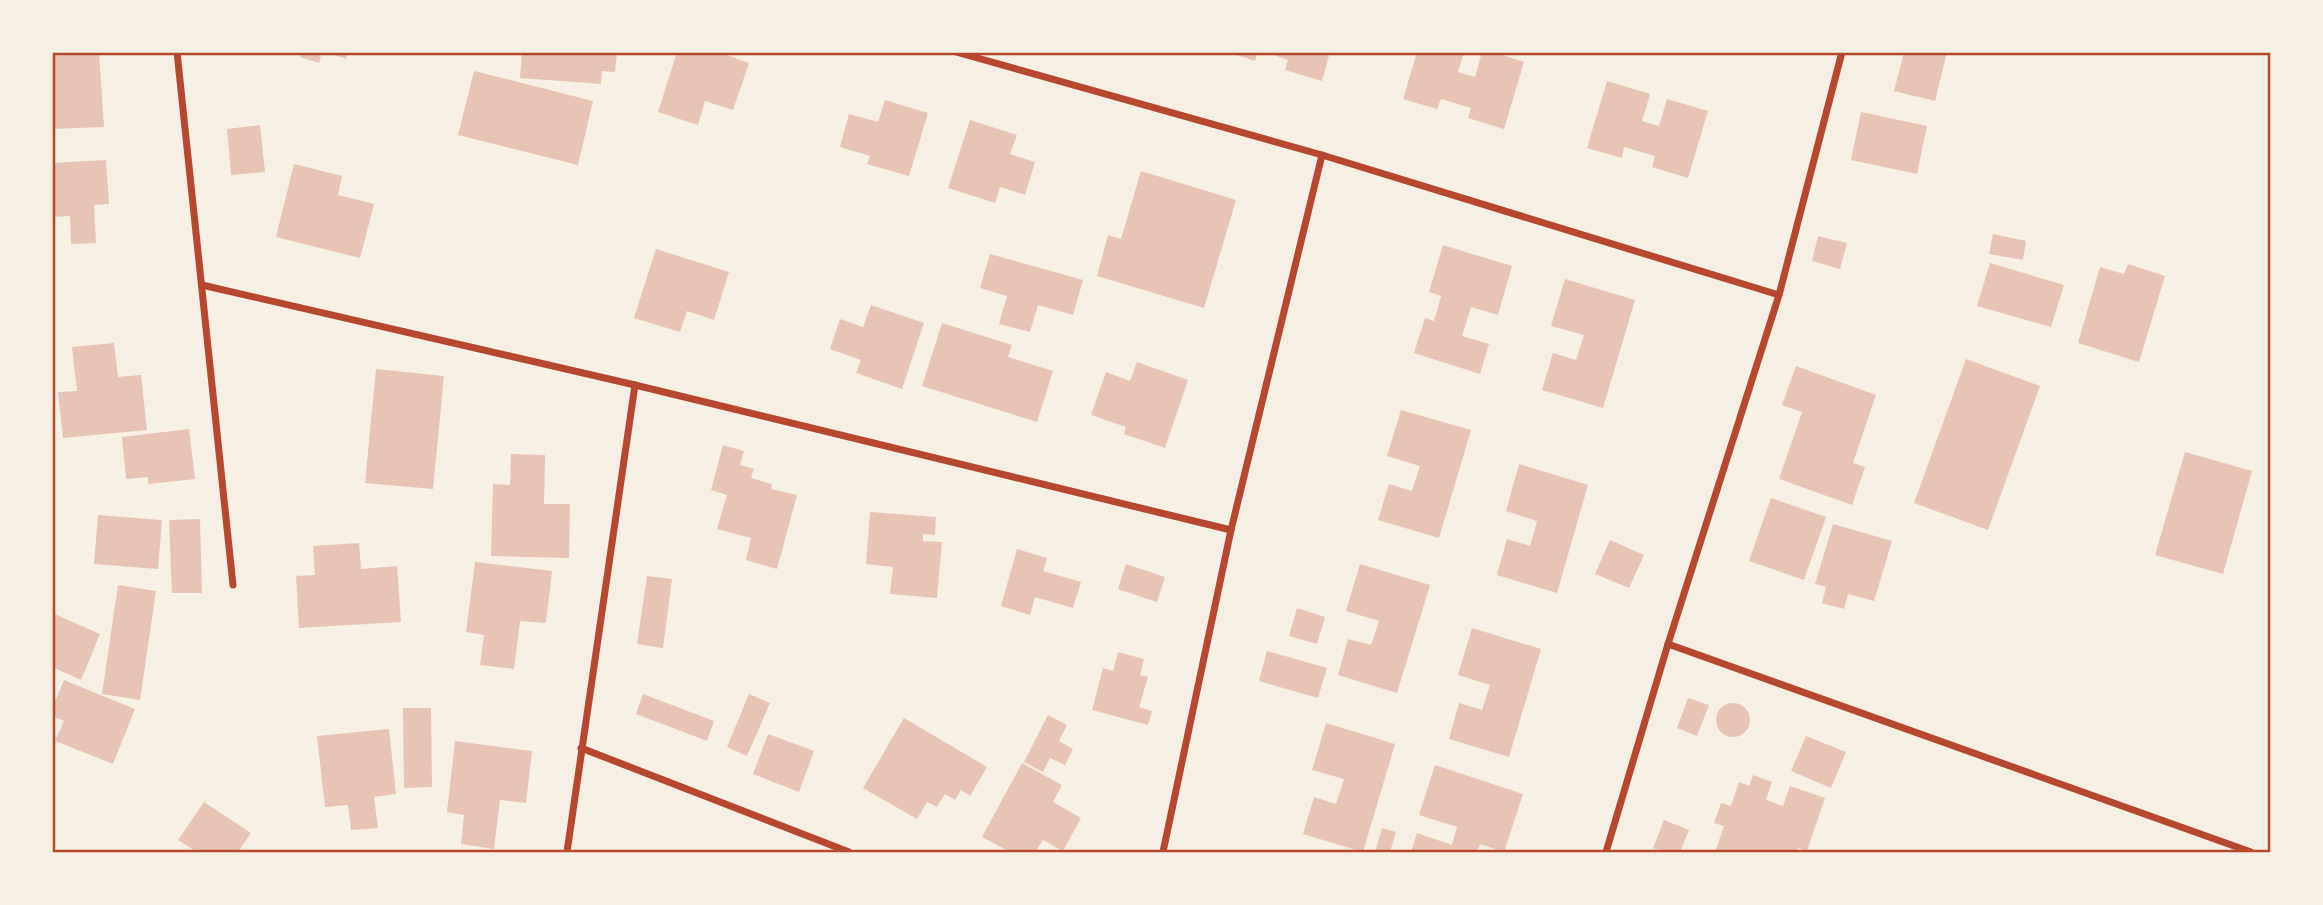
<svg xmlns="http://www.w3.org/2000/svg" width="2323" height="905" font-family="'Titillium Web',sans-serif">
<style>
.building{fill:#e6c5b7}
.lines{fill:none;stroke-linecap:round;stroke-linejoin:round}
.minor{stroke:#b5482f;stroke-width:7}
.neatline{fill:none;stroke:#b5482f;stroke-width:2.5}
</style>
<rect width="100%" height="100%" fill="#f6efe4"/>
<g class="building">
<polygon points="52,52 99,52 104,127 52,129"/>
<polygon points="302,52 322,52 319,63 300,57"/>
<polygon points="325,52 347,52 346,59"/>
<polygon points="522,52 617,52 615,72 602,71 601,84 520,78"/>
<polygon points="677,52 718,52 749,63 733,110 705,101 698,125 658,112"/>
<polygon points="1228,52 1258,52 1255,61"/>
<polygon points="1265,52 1330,52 1322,81 1285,70 1288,60"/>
<polygon points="1417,52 1464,52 1458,72 1475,77 1482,52 1493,52 1524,62 1504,129 1468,118 1471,108 1441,99 1437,109 1403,99"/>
<polygon points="1904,52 1947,52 1935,101 1894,91"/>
<polygon points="474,71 593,101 578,165 458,135"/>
<polygon points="1607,81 1650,94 1642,121 1659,126 1667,99 1708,111 1688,178 1652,167 1655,156 1624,147 1622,158 1587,148"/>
<polygon points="885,100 928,113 909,176 867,164 870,156 840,147 849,114 878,122"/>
<polygon points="1861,112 1927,126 1917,174 1851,160"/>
<polygon points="970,120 1017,135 1010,154 1035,162 1025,195 1000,187 995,203 948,188"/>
<polygon points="260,125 265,172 231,175 227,129"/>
<polygon points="106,160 109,204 94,205 96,243 71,244 70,216 52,217 52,163"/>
<polygon points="294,164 342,176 338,195 374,204 360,258 276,237"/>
<polygon points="1141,171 1236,200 1204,308 1097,276 1108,235 1121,239"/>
<polygon points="1993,234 2026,241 2023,260 1989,254"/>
<polygon points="1818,236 1847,243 1840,269 1812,261"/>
<polygon points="1443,245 1512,266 1498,315 1471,307 1462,336 1489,344 1480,374 1414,353 1425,318 1434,321 1441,296 1429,292"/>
<polygon points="656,249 729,272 714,320 687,311 680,332 634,318"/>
<polygon points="990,254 1083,280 1073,315 1038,305 1030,332 999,324 1007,296 980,288"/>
<polygon points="1990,263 2064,285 2051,327 1977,306"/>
<polygon points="2128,264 2165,276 2139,362 2078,343 2100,267 2124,274"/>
<polygon points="1565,279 1635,300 1603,408 1542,390 1553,353 1576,360 1584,335 1551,326"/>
<polygon points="871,305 924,323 902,389 856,373 861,360 830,349 840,319 863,327"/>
<polygon points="942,323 1012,345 1008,357 1053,371 1037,422 922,386"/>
<polygon points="114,343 118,377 141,375 147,430 63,438 58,392 77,391 72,347"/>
<polygon points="1966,359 2040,386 1988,530 1914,503"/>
<polygon points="1137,362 1188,380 1165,448 1124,434 1126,427 1091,415 1106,372 1130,381"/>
<polygon points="1796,366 1876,395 1853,463 1865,467 1852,505 1779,479 1802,412 1782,405"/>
<polygon points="376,369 444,376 433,489 365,483"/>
<polygon points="1401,410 1471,430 1439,538 1378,520 1389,484 1412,491 1420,466 1387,456"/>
<polygon points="189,429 195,479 148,484 148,477 126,479 122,437"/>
<polygon points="723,445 744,451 740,465 754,469 751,478 772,484 771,489 797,495 777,569 746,560 751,538 717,529 727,495 711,490"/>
<polygon points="2185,452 2252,471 2223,574 2155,555"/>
<polygon points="511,454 545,455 544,504 570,504 569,558 491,556 493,484 510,485"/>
<polygon points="1519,464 1588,485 1557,593 1497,575 1507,539 1530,546 1537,521 1506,511"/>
<polygon points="1771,498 1826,517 1804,580 1749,561"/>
<polygon points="870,512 936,517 935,535 923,534 923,541 942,542 937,598 890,594 893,567 866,564"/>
<polygon points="98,515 162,520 158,569 94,564"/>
<polygon points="200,519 202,593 172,593 169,520"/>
<polygon points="1833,524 1892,541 1874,601 1848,594 1844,609 1822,603 1826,587 1815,584"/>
<polygon points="1610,540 1644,555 1629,588 1595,574"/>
<polygon points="359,543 361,569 397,566 401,622 299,628 296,576 315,575 313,546"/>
<polygon points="1017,549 1047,558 1043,571 1081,582 1073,608 1035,597 1030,615 1001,606"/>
<polygon points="475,562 552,571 546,623 520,621 514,669 480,665 484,635 466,632"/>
<polygon points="1126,564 1165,577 1157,602 1118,589"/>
<polygon points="1360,564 1430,585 1397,693 1338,675 1348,639 1371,645 1379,621 1346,611"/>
<polygon points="647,576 672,579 663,648 637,644"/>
<polygon points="118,585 156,591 140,700 102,694"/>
<polygon points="1297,608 1325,617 1317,644 1289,636"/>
<polygon points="52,613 100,634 81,680 52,667"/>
<polygon points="1472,628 1541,649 1509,757 1449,739 1459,703 1482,710 1490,685 1458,675"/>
<polygon points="1267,651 1327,668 1318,698 1259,681"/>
<polygon points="1118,652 1144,659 1140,675 1148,677 1139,707 1152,711 1148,725 1092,710 1103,668 1113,671"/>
<polygon points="64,680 135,709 113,764 55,741 64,721 52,716 52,709"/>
<polygon points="643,694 714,721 707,741 636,714"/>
<polygon points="749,694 770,703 747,756 727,747"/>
<polygon points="1688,698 1709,705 1697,736 1677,728"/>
<circle cx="1733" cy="720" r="17"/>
<polygon points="403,708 431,708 432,787 404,788"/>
<polygon points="1048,715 1067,725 1059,741 1073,749 1065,765 1050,758 1043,772 1024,762"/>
<polygon points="904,718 987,767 970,796 961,790 955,800 945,794 937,807 927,802 917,819 863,788"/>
<polygon points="1326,723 1395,744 1363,852 1303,834 1314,797 1336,804 1344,779 1312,770"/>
<polygon points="389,729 396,794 374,797 378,828 351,830 348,805 325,807 317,736"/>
<polygon points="768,734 814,751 799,792 753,774"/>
<polygon points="1806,736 1846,752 1831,788 1791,771"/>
<polygon points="455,741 532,751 526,803 500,800 494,849 461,844 464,815 447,812"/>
<polygon points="1022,763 1062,785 1053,802 1081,818 1063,851 1043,840 1035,852 1010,852 982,837"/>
<polygon points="1435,765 1523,794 1504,852 1480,844 1477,852 1411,852 1417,833 1452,845 1457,827 1419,815"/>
<polygon points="1753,775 1772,782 1766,800 1783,806 1790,786 1825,798 1807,851 1798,848 1796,852 1715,852 1724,826 1714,823 1721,803 1731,806 1739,782 1749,786"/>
<polygon points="204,802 251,833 238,852 197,852 178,840"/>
<polygon points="1664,820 1689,830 1680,852 1665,852 1653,848"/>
<polygon points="1382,828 1396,832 1390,852 1375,852"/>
</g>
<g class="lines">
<g class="minor">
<polyline points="177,52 233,585"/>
<polyline points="956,52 1322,155 1779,295 1668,644 1606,852"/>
<polyline points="202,285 635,385 1231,530"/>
<polyline points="1779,295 1842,52"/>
<polyline points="1668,644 2251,852"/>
<polyline points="581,748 849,852"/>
<polyline points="567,852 635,385"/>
<polyline points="1163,852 1231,530 1322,155"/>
</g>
</g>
<rect width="2323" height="905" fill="none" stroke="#f6efe4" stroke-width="108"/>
<rect x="54" y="54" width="2215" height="797" class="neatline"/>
</svg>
